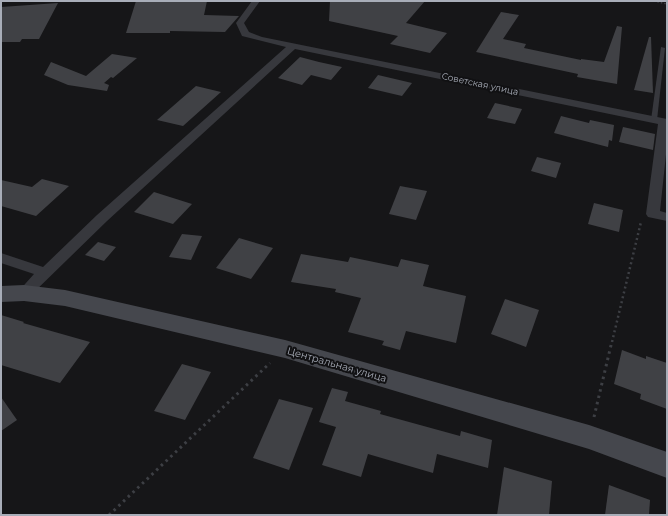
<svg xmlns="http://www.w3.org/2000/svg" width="668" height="516" font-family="Montserrat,sans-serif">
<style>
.building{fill:#404145}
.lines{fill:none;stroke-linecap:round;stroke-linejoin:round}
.path-far2{stroke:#3d3f44;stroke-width:1.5;stroke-dasharray:1.5 2;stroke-linecap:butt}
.path-far1{stroke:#3d3f44;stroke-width:2.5;stroke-dasharray:2 3;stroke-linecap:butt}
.path{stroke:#3d3f44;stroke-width:3;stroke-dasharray:2.5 4;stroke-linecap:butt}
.lane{fill:#37383d;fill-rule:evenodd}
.street{fill:#37383d;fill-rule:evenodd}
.secondary{fill:#45474d;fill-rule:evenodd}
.labels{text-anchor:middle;stroke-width:4;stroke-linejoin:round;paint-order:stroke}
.far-street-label{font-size:9px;fill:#a8adb8;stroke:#111113}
.street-label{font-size:10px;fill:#a8adb8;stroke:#111113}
</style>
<rect width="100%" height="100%" fill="#161618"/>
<g class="building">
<polygon points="136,1 207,1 204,15 239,16 225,32 170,31 170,33 126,33"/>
<polygon points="330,1 425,1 406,23 447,33 430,53 390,44 398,36 329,21"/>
<polygon points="58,3 39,39 22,39 20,42 1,42 1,7"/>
<polygon points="501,12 519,15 503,39 526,44 524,48 581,60 581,59 604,62 617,26 622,27 617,84 577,77 578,74 476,52"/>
<polygon points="649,37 651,37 653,93 634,90"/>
<polygon points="112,54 137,58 113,78 111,77 104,83 109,85 107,91 68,85 44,75 51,62 86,76"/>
<polygon points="300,57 319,62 342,67 331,80 311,75 302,85 278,78"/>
<polygon points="378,75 412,83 402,96 368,88"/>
<polygon points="196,86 221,92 183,126 157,120"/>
<polygon points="495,103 522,109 515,124 487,118"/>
<polygon points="561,116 589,123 590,120 614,125 612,141 609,140 608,147 554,133"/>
<polygon points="623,127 655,134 653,150 619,142"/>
<polygon points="537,157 561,163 556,178 531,171"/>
<polygon points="42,179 69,186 36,216 1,206 1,180 32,187"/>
<polygon points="400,186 427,191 416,220 389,214"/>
<polygon points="154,192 192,204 173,224 134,212"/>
<polygon points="594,203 623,210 619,232 588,224"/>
<polygon points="182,234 202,236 191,260 169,257"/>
<polygon points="239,238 273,248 251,279 216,268"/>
<polygon points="98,242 116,247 104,261 85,255"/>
<polygon points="301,254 348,262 350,257 398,267 401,259 429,265 423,286 466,296 456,343 406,331 400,350 382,345 384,341 348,332 361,298 335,292 336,289 291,282"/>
<polygon points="505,299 539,310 526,347 491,334"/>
<polygon points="1,315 24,322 23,323 90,342 60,383 1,365"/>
<polygon points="622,350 646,359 646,356 667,363 667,409 640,399 641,394 614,384"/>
<polygon points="182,364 211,372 185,420 154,411"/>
<polygon points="332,388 348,392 345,401 381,411 380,414 460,436 461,431 492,440 488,468 437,454 433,473 368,454 361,477 322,465 336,427 319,422"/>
<polygon points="1,397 17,420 1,431"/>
<polygon points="279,399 313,408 289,470 253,458"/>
<polygon points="504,467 552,481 549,515 497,515"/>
<polygon points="609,485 650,500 649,515 605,515"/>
</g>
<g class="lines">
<polyline class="path-far2" points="654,1 667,4"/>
<polyline class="path-far1" points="612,342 641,222"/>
<g class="path">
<polyline points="594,417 612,341"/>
<polyline points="109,515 270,363"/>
</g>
<polygon class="lane" points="661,47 665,48 657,120 654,122 651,120"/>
<polygon class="street" points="252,1 260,1 244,23 249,32 262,37 667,119 667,145 660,211 667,213 667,221 648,217 646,214 658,124 295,49 107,221 29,297 24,299 19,297 17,293 34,274 1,263 1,253 43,267 97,215 286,47 242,36 236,23"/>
<polygon class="secondary" points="24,285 65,290 285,340 589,425 667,452 667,478 589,449 285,358 65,306 24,301 1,302 1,286"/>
</g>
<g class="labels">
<g class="far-street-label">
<text transform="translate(480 84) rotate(12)" y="3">Советская улица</text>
</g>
<g class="street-label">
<text transform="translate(337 364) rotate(16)" y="4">Центральная улица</text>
</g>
</g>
<rect width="668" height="516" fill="none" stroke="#a8adb8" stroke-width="4"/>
</svg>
